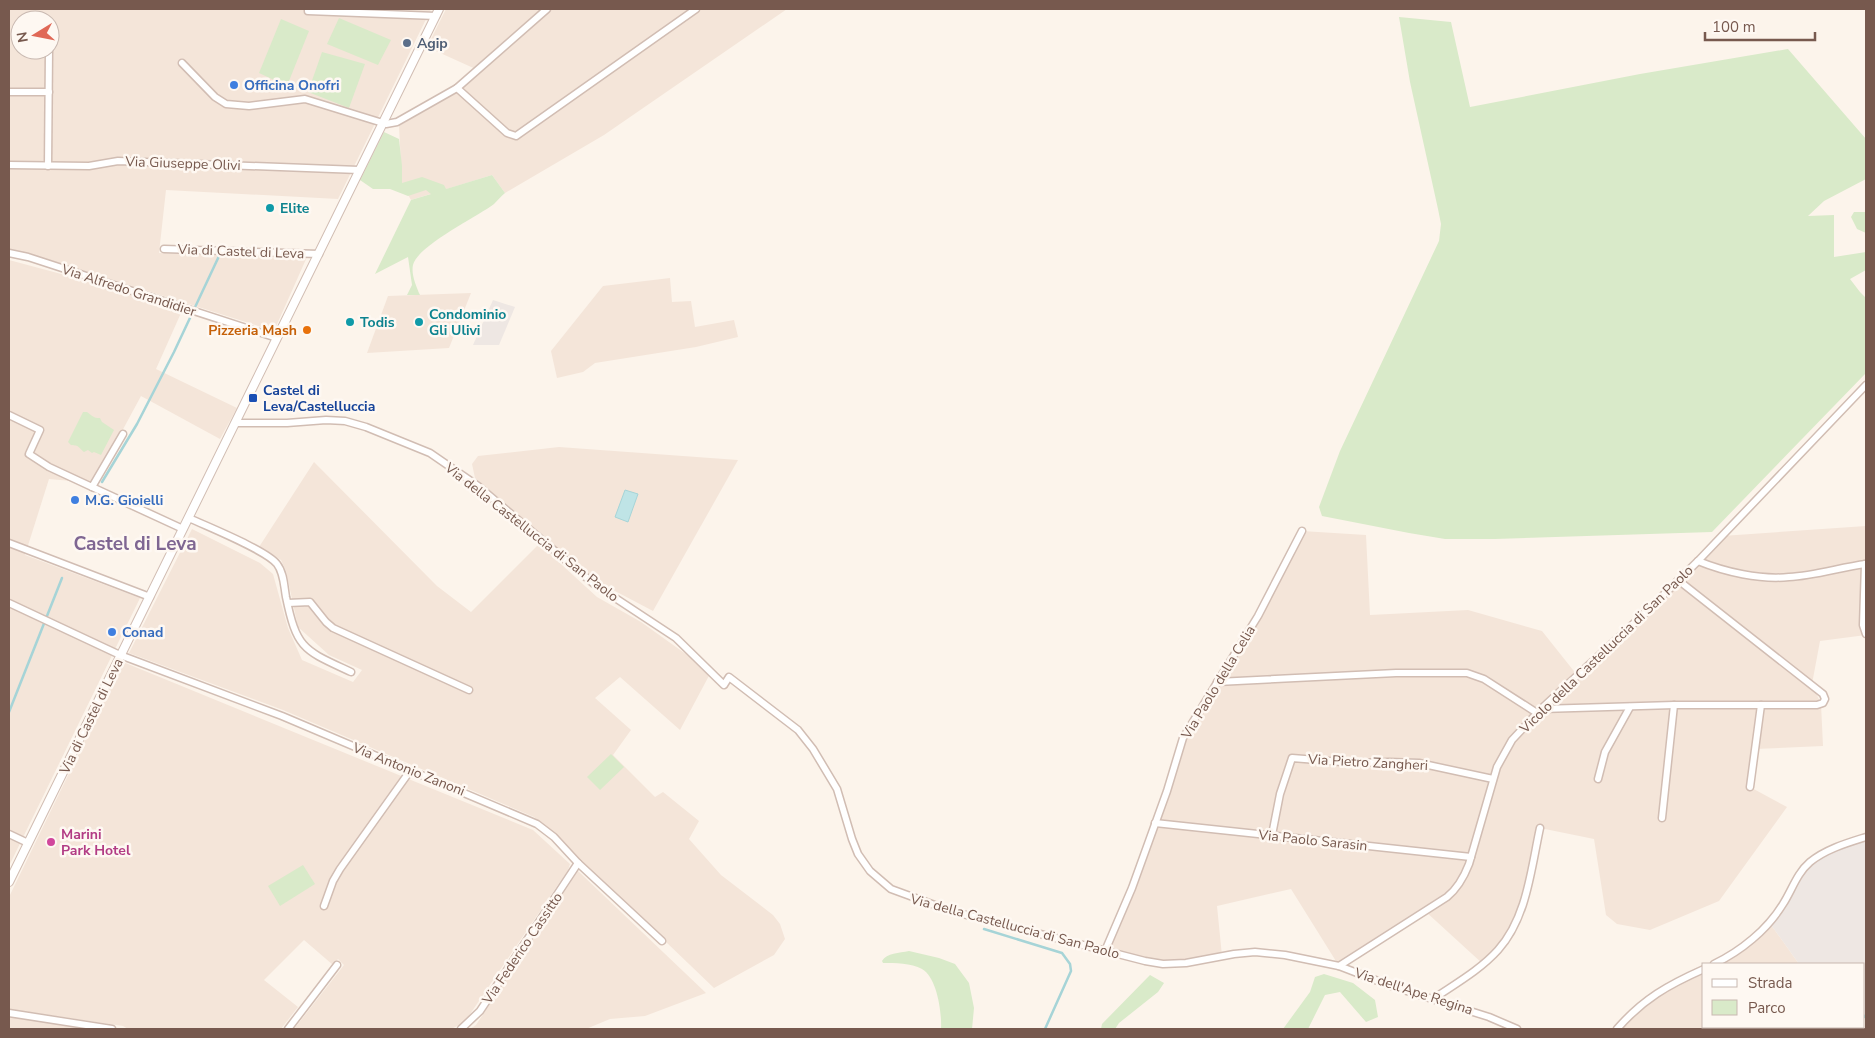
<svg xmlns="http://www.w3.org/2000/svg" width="1875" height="1038" font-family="'Nunito Sans',sans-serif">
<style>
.residential{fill:#f4e5d9;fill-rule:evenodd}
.industrial{fill:#eee7e3}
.green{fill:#d9eac9}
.water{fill:#bfe4e6;stroke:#a6d4d7}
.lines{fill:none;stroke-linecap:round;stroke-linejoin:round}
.stream{stroke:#a6d4d7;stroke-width:2.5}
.minor-casing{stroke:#d1bdb3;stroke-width:9}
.tertiary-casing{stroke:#d1bdb3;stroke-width:10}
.minor{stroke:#fff;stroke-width:6}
.tertiary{stroke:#fff;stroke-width:8}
.service-dot{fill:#5c6f8a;stroke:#fef8f2;stroke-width:2}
.shop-dot{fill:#3f7fe0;stroke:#fef8f2;stroke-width:2}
.culture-dot{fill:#0f9aa8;stroke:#fef8f2;stroke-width:2}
.food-dot{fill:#e8710a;stroke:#fef8f2;stroke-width:2}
.transit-dot{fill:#1a4fb4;stroke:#fef8f2;stroke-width:2}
.hotel-dot{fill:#d1479c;stroke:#fef8f2;stroke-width:2}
.labels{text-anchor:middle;stroke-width:5;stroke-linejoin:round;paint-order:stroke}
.service-label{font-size:14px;font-weight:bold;fill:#4e5e75;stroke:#fef8f2;text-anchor:start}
.shop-label{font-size:14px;font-weight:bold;fill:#366cbe;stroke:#fef8f2;text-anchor:start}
.street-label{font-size:14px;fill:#77594e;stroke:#fef8f2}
.culture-label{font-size:14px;font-weight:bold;fill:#0d838f;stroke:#fef8f2;text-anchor:start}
.food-label{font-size:14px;font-weight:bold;fill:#c56008;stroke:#fef8f2;text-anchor:end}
.transit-label{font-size:14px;font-weight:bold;fill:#164399;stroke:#fef8f2;text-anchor:start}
.hotel-label{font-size:14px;font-weight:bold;fill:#b23c85;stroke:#fef8f2;text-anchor:start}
.district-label{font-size:19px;font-weight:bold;fill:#7f6692;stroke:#fef8f2}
</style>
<rect width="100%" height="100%" fill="#fcf4eb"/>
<g class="residential">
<path d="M9,9H431L338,199L166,190L159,253L307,257L274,331L28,253L9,249ZM20,20H50V50H20Z"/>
<polygon points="446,9 787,9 604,135 505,193 492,175 411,200 402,184 399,126 462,88 480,71 427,47"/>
<polygon points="9,260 106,286 156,303 160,308 181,313 156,369 237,408 220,439 141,396 94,483 49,479 25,555 140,598 9,866"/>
<polygon points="670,278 672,302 691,301 695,327 734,320 738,337 696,347 595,363 583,372 557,378 551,351 603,286"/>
<polygon points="471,293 449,348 367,353 388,296"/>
<polygon points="559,447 738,460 653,611 598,582 475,478 472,464 478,456"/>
<polygon points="314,462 437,586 471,612 539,544 597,597 641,622 711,672 680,730 620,677 595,698 631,730 613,755 655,797 663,792 699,821 689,839 721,875 773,915 780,924 785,939 774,955 714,988 545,826 534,817 283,710 129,653 192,529 260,563 273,574 288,628 302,660 353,682 362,670 329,655 298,627 286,571 281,560 259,547"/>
<polygon points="1866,526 1866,635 1820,641 1812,684 1821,704 1823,746 1755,749 1750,787 1787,807 1719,901 1650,930 1617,924 1606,915 1594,839 1540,828 1529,877 1513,929 1483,964 1425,911 1339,966 1291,889 1217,906 1222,956 1163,964 1105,951 1129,895 1179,751 1302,531 1366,535 1370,615 1468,610 1542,631 1577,675 1722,536"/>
<polygon points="123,662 533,830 570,864 568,870 464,1023 451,1029 294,1029 344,965 338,959 333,965 304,940 264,980 298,1007 281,1029 128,1029 123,1026 9,1009 9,897"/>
<polygon points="578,871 706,993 645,1016 610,1019 586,1029 470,1029 476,1025"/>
<polygon points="1769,922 1799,964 1712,964 1750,941"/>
<polygon points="1704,969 1704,1027 1762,1027 1758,1029 1619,1029 1639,1006"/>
<polygon points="9,1016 100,1029 9,1029"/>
</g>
<g class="industrial">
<polygon points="493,300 515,307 499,345 473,345"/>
<polygon points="1866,838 1866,1016 1864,1017 1864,964 1799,964 1769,922 1800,874 1815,858"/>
</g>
<g class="green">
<polygon points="1399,17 1451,22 1470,107 1640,74 1788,49 1866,139 1866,179 1824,201 1808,216 1834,215 1834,257 1866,252 1866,270 1850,279 1860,292 1866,298 1866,373 1712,532 1495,539 1445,539 1409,533 1322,516 1319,507 1340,451 1439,241 1441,224 1438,209 1410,82"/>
<polygon points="339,18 391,40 378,65 327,44"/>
<polygon points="281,19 309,31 287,86 259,73"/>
<polygon points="322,52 365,64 349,108 308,92"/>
<path d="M384,132L399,139L402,166V183L422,177L444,185L446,189L492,175L505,193C501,196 498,200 494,204C477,217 417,246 413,265C411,274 416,286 420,295H407L412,285L408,257L375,274L411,200L431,194L426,190L408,196L390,189H373L360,180Z"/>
<polygon points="1854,212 1866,212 1866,233 1857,229 1851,217"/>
<path d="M83,412H87C93,416 93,418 100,418L102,422L114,430L101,455L94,452L92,453L88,450L84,452C77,446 80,446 71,445L68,442Z"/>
<polygon points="611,754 624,767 600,790 587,777"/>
<polygon points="303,865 315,884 280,906 268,886"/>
<path d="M909,951L939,958L955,964L969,983L974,1008L972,1029H941C942,1013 937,977 922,969C911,963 895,963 883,963L882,961C887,953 899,953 909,951Z"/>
<polygon points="1324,974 1353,983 1375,1000 1378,1017 1366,1022 1340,992 1325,995 1308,1029 1283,1029 1310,992 1315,977"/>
<polygon points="1150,975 1164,983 1158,992 1119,1023 1115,1029 1101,1029 1102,1024"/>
</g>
<polygon class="water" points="625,490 638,494 628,522 615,517"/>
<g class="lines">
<g class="stream">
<polyline points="102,482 137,424 174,352 220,254"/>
<polyline points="9,712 62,578"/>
<polyline points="984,929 1062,953 1070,964 1071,971 1045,1029"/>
<polyline points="1864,1017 1866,1015"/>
<polyline points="1854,1029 1855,1027"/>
</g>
<defs>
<g id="minor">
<polyline points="308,9 308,11 436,16"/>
<polyline points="182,63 215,97 226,104 249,106 305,99 386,124 397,122 457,88 507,133 516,136 696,9"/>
<polyline points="457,88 547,9"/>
<polyline points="9,92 49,92"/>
<polyline points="9,165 89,166 118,161 359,170"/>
<polyline points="48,166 49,50"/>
<polyline points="164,249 319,254"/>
<polyline points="9,253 28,257 277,338"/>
<polyline points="9,415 40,430 29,454 49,467 92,487 123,434"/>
<polyline points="235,423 287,423 326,420 345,421 366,427 430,453 478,486 594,584 676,638 724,685 729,677 798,730 813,749 837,789 852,839 858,854 870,871 891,889 951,911 1145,961 1163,964 1186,963 1234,954 1255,952 1285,955 1339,966 1391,986 1489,1017 1517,1029"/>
<polyline points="92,487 183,529"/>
<path d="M189,518C208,527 266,550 277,564C284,573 284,586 286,597C297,650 304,650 351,672"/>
<polyline points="9,543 150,597"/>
<path d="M1698,561C1725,572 1760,580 1789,577C1815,576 1841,567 1866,564"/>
<polyline points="1865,564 1863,625 1866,634"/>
<polyline points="9,603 120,655 282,716 537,824 554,837 578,863 662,941"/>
<polyline points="288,603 310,602 326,622 333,628 469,690"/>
<polyline points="1217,682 1396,673 1467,673 1484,679 1537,713"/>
<polyline points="1541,709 1674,705 1817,705 1823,703 1825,699 1823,694 1678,580"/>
<polyline points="1598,779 1605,752 1630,707"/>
<polyline points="1750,787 1761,705"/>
<polyline points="1662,818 1674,705"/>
<polyline points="1155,823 1471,857"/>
<polyline points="9,834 28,843"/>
<polyline points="1272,835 1280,794 1292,758 1354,763 1389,762 1419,763 1493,779"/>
<polyline points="324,906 333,881 340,869 410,771"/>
<polyline points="1105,951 1132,888 1167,791 1183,738 1258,616 1302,531"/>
<path d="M1714,964C1741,951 1767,930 1783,904C1792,890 1797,873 1810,862C1826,849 1847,843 1866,837"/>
<path d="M1339,966L1447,897C1458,888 1464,877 1469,864L1497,767L1512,740L1541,709L1644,614L1698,561L1866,385"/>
<path d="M1433,999C1455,984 1480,970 1498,950C1527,918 1531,869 1540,828"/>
<polyline points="9,1013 112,1029"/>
<polyline points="288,1029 337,965"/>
<polyline points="461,1029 480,1011 578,863"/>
<path d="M1617,1029C1643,999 1668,985 1704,969"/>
</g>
<polyline id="tertiary" points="9,882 439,9"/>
</defs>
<use href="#minor" class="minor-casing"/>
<use href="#tertiary" class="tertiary-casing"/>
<use href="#minor" class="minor"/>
<use href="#tertiary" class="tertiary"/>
</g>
<circle class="service-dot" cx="407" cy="43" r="5"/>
<g class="shop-dot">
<circle cx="234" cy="85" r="5"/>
<circle cx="75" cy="500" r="5"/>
<circle cx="112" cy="632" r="5"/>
</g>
<g class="culture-dot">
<circle cx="270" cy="208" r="5"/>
<circle cx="350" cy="322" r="5"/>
<circle cx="419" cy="322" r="5"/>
</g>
<circle class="food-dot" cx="307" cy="330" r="5"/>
<rect class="transit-dot" x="248" y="393" width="10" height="10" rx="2.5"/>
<circle class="hotel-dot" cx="51" cy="842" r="5"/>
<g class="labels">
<g class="service-label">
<text x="417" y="48">Agip</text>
</g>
<g class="shop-label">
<text x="244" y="90">Officina Onofri</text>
<text x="85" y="505">M.G. Gioielli</text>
<text x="122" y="637">Conad</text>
</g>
<g class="street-label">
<text transform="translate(183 163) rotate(2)" y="5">Via Giuseppe Olivi</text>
<text transform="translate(241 251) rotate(2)" y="5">Via di Castel di Leva</text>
<text transform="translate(129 290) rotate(18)" y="5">Via Alfredo Grandidier</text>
<text transform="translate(532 532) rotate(38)" y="5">Via della Castelluccia di San Paolo</text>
<text transform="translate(1606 649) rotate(-44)" y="5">Vicolo della Castelluccia di San Paolo</text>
<text transform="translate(1218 682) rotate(-59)" y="5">Via Paolo della Celia</text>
<text transform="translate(91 716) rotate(-64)" y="5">Via di Castel di Leva</text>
<text transform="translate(1368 762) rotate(3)" y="5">Via Pietro Zangheri</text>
<text transform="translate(409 769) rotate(22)" y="5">Via Antonio Zanoni</text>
<text transform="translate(1313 840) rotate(6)" y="5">Via Paolo Sarasin</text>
<text transform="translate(1015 926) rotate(15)" y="5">Via della Castelluccia di San Paolo</text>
<text transform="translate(522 948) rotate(-56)" y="5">Via Federico Cassitto</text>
<text transform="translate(1414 991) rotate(18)" y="5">Via dell'Ape Regina</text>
</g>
<g class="culture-label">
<text x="280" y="213">Elite</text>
<text x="429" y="319">Condominio<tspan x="429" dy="16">Gli Ulivi</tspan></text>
<text x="360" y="327">Todis</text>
</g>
<g class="food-label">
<text x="297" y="335">Pizzeria Mash</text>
</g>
<g class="transit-label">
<text x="263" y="395">Castel di<tspan x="263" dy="16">Leva/Castelluccia</tspan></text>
</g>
<g class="hotel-label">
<text x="61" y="839">Marini<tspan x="61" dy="16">Park Hotel</tspan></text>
</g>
<g class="district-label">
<text x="135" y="550">Castel di Leva</text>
</g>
</g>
<rect width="1875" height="1038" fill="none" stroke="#77594e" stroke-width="20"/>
<rect x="1702" y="963" width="162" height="65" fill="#fef8f2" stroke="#c8b8b0"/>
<rect x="1712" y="979" width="25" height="8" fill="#ffffff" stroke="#c8b8b0"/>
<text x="1748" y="988" font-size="15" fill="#77594e">Strada</text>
<rect x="1712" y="1000" width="25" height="15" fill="#d9eac9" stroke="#c8b8b0"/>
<text x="1748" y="1013" font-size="15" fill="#77594e">Parco</text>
<g transform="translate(35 35) rotate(260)"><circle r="24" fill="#fef8f2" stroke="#c8b8b0"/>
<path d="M0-4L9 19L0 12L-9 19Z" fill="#e06856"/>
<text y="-8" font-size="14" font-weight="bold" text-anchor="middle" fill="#77594e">N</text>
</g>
<path d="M1705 32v8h110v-8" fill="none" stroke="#77594e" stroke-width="2.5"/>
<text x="1712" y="32" font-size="15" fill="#77594e" stroke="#fef8f2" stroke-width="4" paint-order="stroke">100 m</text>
</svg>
